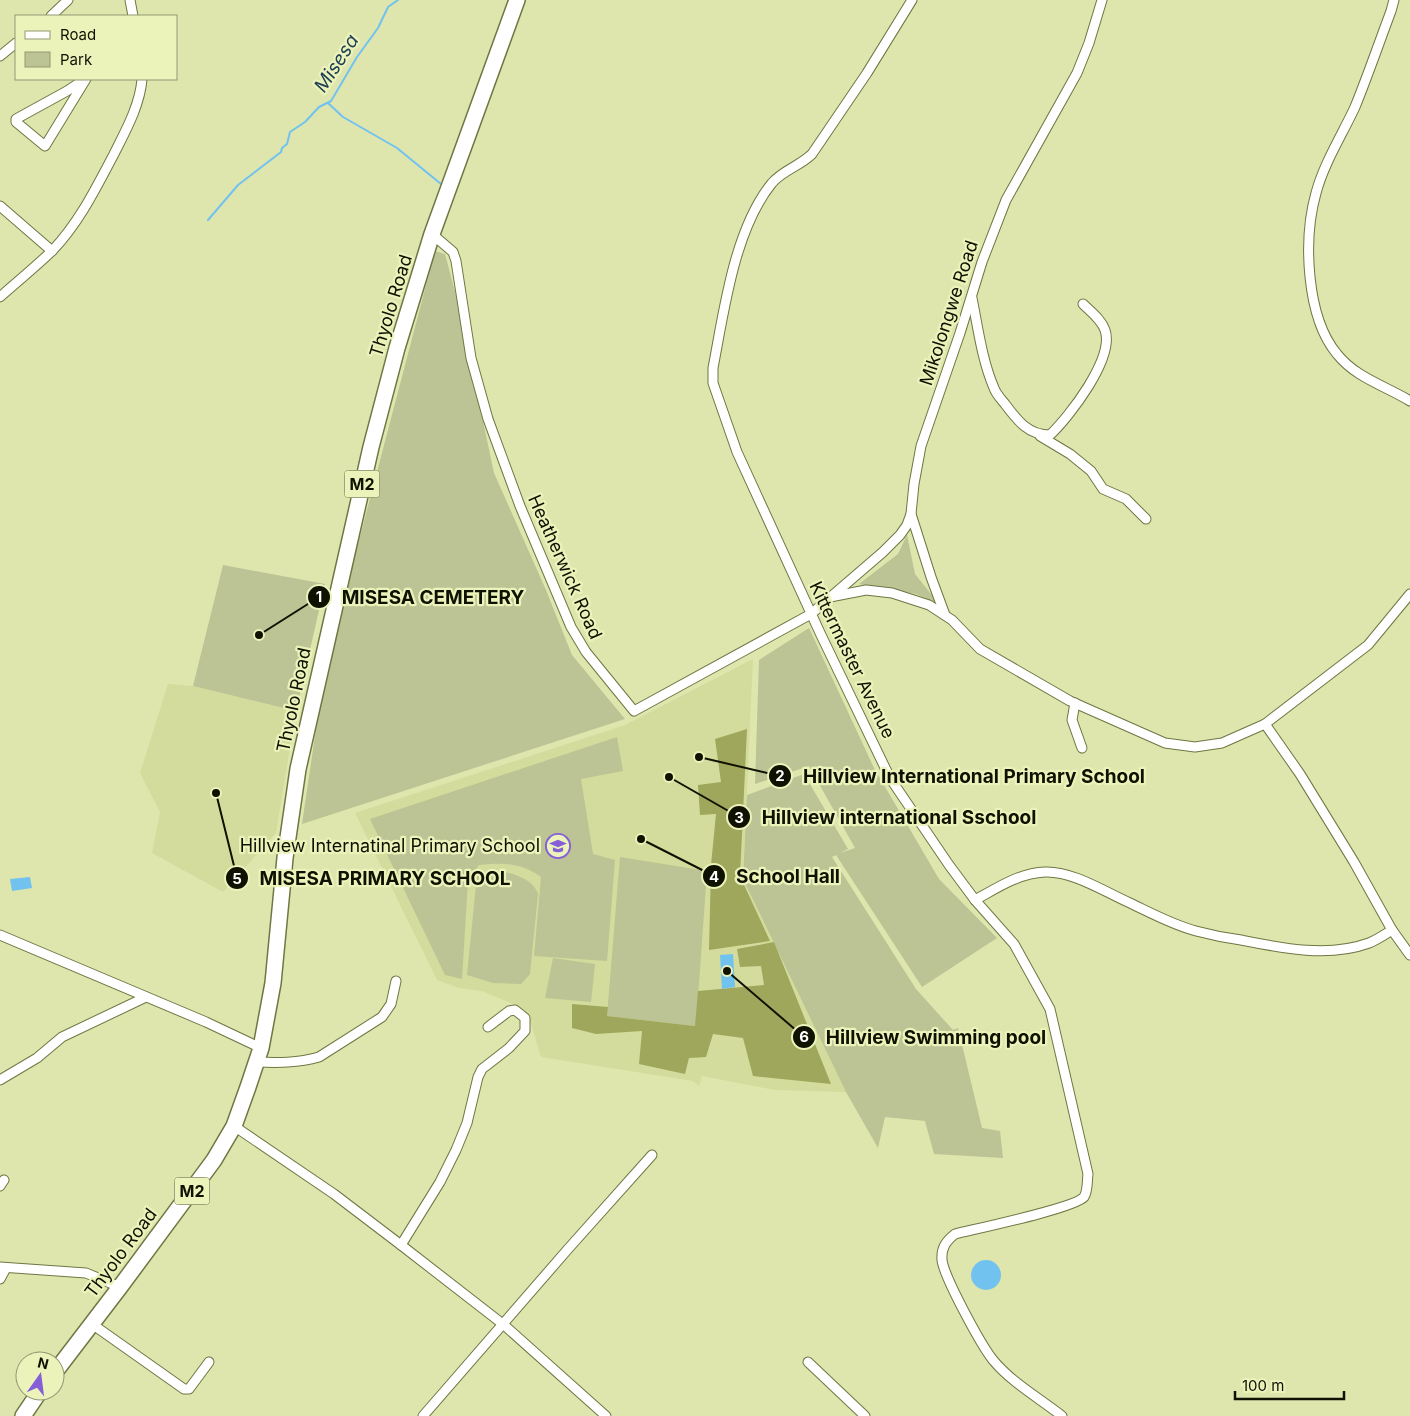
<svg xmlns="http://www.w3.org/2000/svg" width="1410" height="1416" font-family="Inter,sans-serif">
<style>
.built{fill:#d3dc9c}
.green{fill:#bcc394}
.forest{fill:#9ea75b}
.water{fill:#72c2ef}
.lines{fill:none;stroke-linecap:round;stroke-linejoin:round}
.stream{stroke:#72c2ef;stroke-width:2}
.street-casing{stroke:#6f7642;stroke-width:11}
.highway-casing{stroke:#6f7642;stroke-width:18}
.street{stroke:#fff;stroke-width:9}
.highway{stroke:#fff;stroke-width:15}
.labels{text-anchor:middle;stroke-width:4.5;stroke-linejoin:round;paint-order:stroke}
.shield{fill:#ebf3bb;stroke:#515539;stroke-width:1}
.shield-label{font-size:16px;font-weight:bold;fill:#0f1101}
.street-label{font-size:18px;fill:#0f1101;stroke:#ebf3bb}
.poi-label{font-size:18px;fill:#0f1101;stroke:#ebf3bb;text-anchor:end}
.water-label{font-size:19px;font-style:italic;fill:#1e4154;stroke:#ebf3bb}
.leader{fill:none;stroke:#0f1101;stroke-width:2}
.callout-dot{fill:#0f1101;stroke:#ebf3bb;stroke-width:2}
.mark-label{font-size:15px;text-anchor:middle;font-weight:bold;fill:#fff}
.callout-label{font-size:19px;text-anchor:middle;font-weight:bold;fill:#0f1101;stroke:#ebf3bb;stroke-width:4.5;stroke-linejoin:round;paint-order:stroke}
</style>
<rect width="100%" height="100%" fill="#dee6ae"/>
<g class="built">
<polygon points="753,659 743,879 846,1092 775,1090 702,1076 699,1086 693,1081 541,1057 529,1017 513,1004 482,991 459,988 437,980 355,813 625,725"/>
<polygon points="168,684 193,686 296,711 276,833 223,892 152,853 160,812 140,773"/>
</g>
<g class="green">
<polygon points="435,251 445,254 458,303 494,473 546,590 572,655 625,719 302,824 316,729 342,605"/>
<polygon points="907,535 915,574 939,604 916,594 859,584 898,554"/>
<polygon points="223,565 325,584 296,711 193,686"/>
<polygon points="809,628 874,768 939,879 997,938 922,987 836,855 832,857 916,989 953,1030 958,1028 982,1128 1000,1131 1003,1158 934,1154 925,1121 885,1117 878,1148 846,1092 743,879 747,795 804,774 848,849 840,853 855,848 809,766 755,784 759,660"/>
<path d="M617,737L623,771L581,779L593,854L615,860L607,961L534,956L541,877C520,862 504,863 479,865L468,880L462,979L445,975L370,819Z"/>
<polygon points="620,857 707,871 696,1026 607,1016"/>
<path d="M498,871C513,873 533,879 538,894L530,974L521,984L493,983L467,975L477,875L485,872Z"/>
<polygon points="553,958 595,964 591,1002 545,998"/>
</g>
<g class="forest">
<polygon points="747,729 740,876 770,941 709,950 711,865 716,814 700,815 698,785 721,782 715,739"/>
<polygon points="774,942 831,1084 753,1076 743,1038 713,1034 706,1057 689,1058 685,1074 639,1064 642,1031 596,1034 572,1028 572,1004 608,1007 607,1016 695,1026 698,991 764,985 761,966 740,967 737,949"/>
</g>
<g class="water">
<polygon points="30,877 32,888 12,891 10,879"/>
<polygon points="733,954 735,987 722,989 720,955"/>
<circle cx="986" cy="1275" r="15"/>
</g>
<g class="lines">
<g class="stream">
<polyline points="328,103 343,117 397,148 441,184"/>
<polyline points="208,220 238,185 281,152 282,148 287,144 290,132 305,122 319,107 331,101 357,57 378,28 388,7 398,0"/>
</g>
<defs>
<g id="street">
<polyline points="130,0 133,16"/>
<path d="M912,0L867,73L812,154C800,166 783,170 772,183C734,230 724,311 713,368V383L737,452L821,635L890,778L949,865L975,900L1014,944L1050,1009L1088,1174C1087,1181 1088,1191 1084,1197C1075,1208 975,1229 955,1234C946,1241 941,1248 942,1260C944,1277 981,1345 993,1360C1011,1382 1039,1398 1062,1416"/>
<path d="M1394,0L1391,11C1379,43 1368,75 1355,107C1342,135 1324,163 1316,193C1303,239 1306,317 1337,354C1356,378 1386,386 1410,401"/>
<polyline points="51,16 68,0"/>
<polyline points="0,56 16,43"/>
<polyline points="85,79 67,91 16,119 16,122 45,146 86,79"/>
<polyline points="0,206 52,251"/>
<polyline points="432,234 453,252 456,261 471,358 488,419 520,506 571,627 586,652 634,711 811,614 883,552 900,535 907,525 911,514 914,484 921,446 960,333 982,262 1006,200 1077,73 1089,43 1102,0"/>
<path d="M0,297C17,282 35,267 52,251C79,223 96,188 114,154C126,130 140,105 142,79"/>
<path d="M972,298C978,328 982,360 994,388C996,394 1001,399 1005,404C1017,420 1028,435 1050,435C1069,417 1115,358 1105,330C1101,319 1091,312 1083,304"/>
<polyline points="1040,436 1070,454 1091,471 1103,489 1126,499 1146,519"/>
<polyline points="911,514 931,577 945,615"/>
<polyline points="830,597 866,590 892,593 929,605 952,620 980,649 1070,701 1165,743 1195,747 1222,743 1265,724 1368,645 1410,594"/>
<polyline points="1075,703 1072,720 1082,748"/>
<polyline points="1265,724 1300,774 1354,862 1392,930 1410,955"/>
<path d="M975,900C997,888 1019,873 1045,872C1073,871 1105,892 1130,903C1151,913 1173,925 1196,931C1211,935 1226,938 1241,940C1281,948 1328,958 1369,943C1377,940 1384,935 1392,930"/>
<polyline points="0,935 206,1022 261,1048"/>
<path d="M256,1062C278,1063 298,1063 319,1057L382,1017L391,1004L396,981"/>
<polyline points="0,1080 37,1058 62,1037 146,997"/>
<polyline points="234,1126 334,1194 401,1245 504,1325 606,1416"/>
<polyline points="0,1186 4,1180"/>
<polyline points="401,1245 440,1182 456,1150 467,1123 478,1077 482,1069 509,1048 525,1031 525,1018 515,1010 509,1011 488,1027"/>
<polyline points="0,1267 86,1273 120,1287"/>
<polyline points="0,1279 6,1268"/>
<polyline points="92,1324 184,1389 189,1389 209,1362"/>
<polyline points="808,1362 865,1416"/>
<polyline points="423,1416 568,1249 652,1155"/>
</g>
<g id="highway">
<polyline points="55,1372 120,1287 214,1160 234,1126 248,1087 261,1048 273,983 285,858 298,769 371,447 397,348 432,234 517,0"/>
<polyline points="23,1416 40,1391"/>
</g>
</defs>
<use href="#street" class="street-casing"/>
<use href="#highway" class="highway-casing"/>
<use href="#street" class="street"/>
<use href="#highway" class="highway"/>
</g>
<defs>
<symbol id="school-ring" viewBox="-11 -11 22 22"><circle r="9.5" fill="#ebf3bb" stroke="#855ed8" stroke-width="1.5"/><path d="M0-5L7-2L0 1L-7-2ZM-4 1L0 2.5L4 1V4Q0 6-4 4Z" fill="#855ed8"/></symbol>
</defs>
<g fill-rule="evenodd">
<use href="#school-ring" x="544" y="832" width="28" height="28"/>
</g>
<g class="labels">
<g class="shield">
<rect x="344.5" y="470.5" width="35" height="27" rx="4"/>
<rect x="174.5" y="1177.5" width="35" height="27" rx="4"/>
</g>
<g class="shield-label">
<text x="362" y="490">M2</text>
<text x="192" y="1197">M2</text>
</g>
<g class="street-label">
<text transform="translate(391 306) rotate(-73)" y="6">Thyolo Road</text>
<text transform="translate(949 313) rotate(-72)" y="6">Mikolongwe Road</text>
<text transform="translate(565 567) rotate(66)" y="6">Heatherwick Road</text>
<text transform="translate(852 660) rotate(64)" y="6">Kittermaster Avenue</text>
<text transform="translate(294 700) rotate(-78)" y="6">Thyolo Road</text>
<text transform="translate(121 1253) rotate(-53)" y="6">Thyolo Road</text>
</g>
<g class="poi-label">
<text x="540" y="852">Hillview Internatinal Primary School</text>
</g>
<g class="water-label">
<text transform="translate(336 63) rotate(-57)" y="7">Misesa</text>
</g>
</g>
<path class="leader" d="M259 635L319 597M699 757L780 776M669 777L739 817M641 839L714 876M216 793L237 878M727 971L804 1037"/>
<g class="callout-dot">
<circle cx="259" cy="635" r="5"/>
<circle cx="699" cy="757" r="5"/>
<circle cx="669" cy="777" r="5"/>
<circle cx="641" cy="839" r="5"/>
<circle cx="216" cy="793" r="5"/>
<circle cx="727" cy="971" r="5"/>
<circle cx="319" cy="597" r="12"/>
<circle cx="780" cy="776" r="12"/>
<circle cx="739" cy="817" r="12"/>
<circle cx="714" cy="876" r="12"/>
<circle cx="237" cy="878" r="12"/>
<circle cx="804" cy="1037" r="12"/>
</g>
<g class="mark-label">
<text x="319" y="602">1</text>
<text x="780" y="781">2</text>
<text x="739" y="823">3</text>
<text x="714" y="882">4</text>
<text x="237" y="884">5</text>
<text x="804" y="1042">6</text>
</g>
<g class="callout-label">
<text x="433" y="604">MISESA CEMETERY</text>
<text x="974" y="783">Hillview International Primary School</text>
<text x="899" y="824">Hillview international Sschool</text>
<text x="788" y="883">School Hall</text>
<text x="385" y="885">MISESA PRIMARY SCHOOL</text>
<text x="936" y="1044">Hillview Swimming pool</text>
</g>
<rect x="15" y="15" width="162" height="65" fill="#ebf3bb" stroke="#939971"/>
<rect x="25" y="31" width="25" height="8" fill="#ffffff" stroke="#939971"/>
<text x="60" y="40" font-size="15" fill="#0f1101">Road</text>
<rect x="25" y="52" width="25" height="15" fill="#bcc394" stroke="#939971"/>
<text x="60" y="65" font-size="15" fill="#0f1101">Park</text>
<g transform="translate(40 1376) rotate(14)"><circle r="24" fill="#ebf3bb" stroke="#939971"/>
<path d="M0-4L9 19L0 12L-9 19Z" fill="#855ed8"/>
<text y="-8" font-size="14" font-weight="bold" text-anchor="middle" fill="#0f1101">N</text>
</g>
<path d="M1235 1391v8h109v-8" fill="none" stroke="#0f1101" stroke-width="2.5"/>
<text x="1242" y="1391" font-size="15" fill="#0f1101" stroke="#ebf3bb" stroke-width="4" paint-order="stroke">100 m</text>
</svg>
